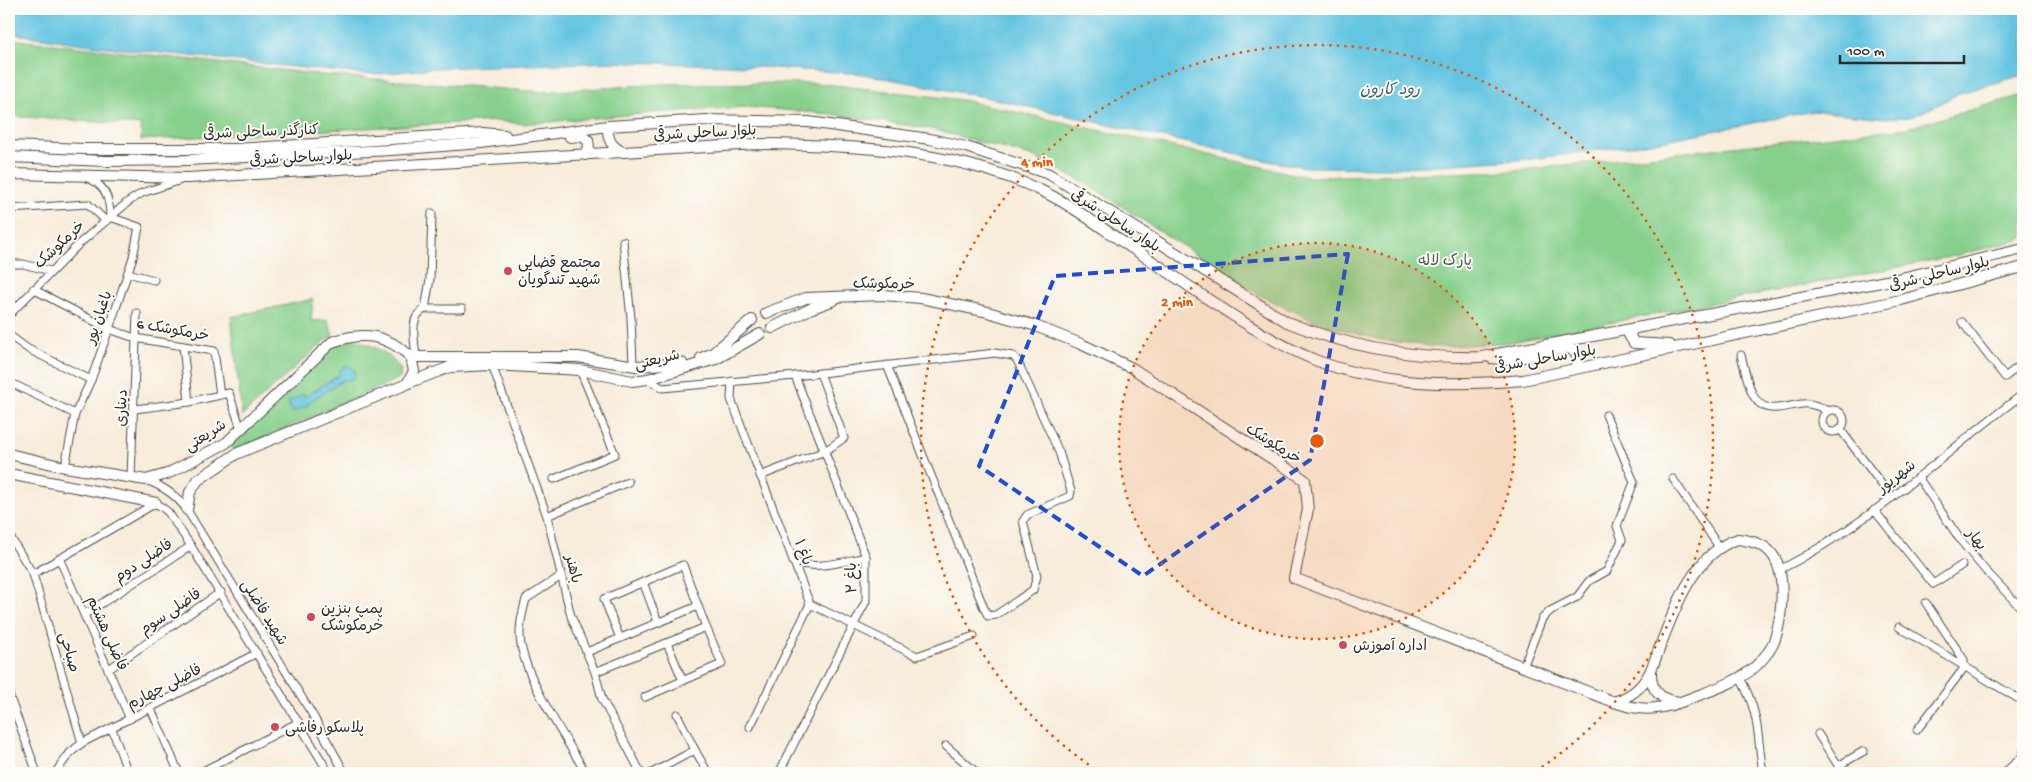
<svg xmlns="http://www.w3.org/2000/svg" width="2032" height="782" font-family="'Gochi Hand','Playpen Sans Arabic',sans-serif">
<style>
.green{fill:#87d08c;stroke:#597e5c}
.water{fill:#63c5e1;stroke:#477886}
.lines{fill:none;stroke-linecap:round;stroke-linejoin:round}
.street-casing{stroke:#4a4845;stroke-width:9}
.secondary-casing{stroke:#4a4845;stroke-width:12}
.street{stroke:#fff;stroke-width:7}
.secondary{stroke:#fff;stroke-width:10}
.marked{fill:none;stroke:#1d4ed8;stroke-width:4;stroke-dasharray:10 6;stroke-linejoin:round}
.ring{fill:none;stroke:#e8590c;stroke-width:2.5;stroke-dasharray:2.5 5}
.poi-dot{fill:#d1495b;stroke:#fdfcf7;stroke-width:2}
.labels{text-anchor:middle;stroke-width:4;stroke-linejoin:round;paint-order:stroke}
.street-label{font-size:15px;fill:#2b2b2b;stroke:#fdfcf7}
.park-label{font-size:15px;fill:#475d48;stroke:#fdfcf7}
.poi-label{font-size:15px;fill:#2b2b2b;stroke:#fdfcf7;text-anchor:start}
.water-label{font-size:16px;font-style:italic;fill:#3f616b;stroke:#fdfcf7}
.centre{fill:#e8590c;stroke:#fdfcf7;stroke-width:2.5}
.ring-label{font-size:15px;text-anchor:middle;font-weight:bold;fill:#e8590c;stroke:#fdfcf7;stroke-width:4;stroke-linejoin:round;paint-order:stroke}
</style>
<rect width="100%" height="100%" fill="#fdfcf7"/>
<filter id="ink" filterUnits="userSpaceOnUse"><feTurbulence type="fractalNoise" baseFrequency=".02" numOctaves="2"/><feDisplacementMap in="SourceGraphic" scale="10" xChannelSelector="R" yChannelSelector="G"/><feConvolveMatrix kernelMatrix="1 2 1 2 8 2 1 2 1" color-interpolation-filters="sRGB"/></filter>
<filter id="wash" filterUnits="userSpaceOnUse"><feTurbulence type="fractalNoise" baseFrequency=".0096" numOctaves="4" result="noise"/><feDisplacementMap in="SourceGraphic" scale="20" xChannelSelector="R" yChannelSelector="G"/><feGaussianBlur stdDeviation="1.12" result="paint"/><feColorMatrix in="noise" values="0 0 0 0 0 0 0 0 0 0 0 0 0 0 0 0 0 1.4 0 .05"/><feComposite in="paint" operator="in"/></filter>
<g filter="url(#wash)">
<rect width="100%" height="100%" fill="#f8ecda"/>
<g class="green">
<polygon points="9,39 324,75 543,92 662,84 817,83 963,100 1307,177 1512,171 1907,128 2023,95 2023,239 1950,257 1511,342 1438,347 1381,340 1318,323 1259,295 1087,184 1031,156 932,129 830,114 747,107 664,112 524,124 497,121 141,140 141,125 9,116"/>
<polygon points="313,299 311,321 328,320 333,336 323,342 242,416 231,317"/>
<path d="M353,339C374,346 388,351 401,370L400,378L234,451L229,445L333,346Z"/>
</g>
<g class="water">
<polygon points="9,9 2023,9 2023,75 1960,93 1921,113 1910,117 1885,118 1814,111 1651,143 1532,159 1394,168 1307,167 1273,162 990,98 863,74 729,65 617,62 434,68 382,74 362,74 96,46 9,33"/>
<polygon points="347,365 354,369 355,373 352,380 343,380 308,403 309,405 292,412 288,402 304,394 305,397 339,375 340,370"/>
</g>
</g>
<g filter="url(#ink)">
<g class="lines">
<defs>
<g id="street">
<path d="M87,178C106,184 110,200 110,217"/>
<polyline points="9,209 88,204 106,221"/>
<polyline points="623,241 631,318 633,364"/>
<polyline points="9,264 23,264 51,271"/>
<polyline points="128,273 154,280"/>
<polyline points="33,289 109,329 135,338 214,351 220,395"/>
<polyline points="425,309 462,309"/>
<polyline points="9,315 80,243 128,202 142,193 181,180"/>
<polyline points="1962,322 2005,377 2023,363"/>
<polyline points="9,335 28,349 91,380"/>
<polyline points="183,346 189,402"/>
<path d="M1741,355C1744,367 1747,381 1752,393C1763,417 1784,406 1802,404C1812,403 1820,407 1828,411"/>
<path d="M416,357C415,342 408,316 425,309L430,279L432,213"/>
<polyline points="492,365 547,516 571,616 595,672 602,699 641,773"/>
<polyline points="648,379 662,388 795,376 995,353 1013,356 1017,360 1059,452 1071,491 1070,496 1027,515 1023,521 1037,576 1033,590 996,615 988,616 984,608 887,365"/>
<polyline points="732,381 731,399 810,604 750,727"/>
<polyline points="9,382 75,414"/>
<polyline points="2018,398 2023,405"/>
<polyline points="135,409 189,402 229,393 241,429"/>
<circle cx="1833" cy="421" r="11"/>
<polyline points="1840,429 1892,498"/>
<polyline points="65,467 75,414 91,380 109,329 133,257 139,227 110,217"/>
<polyline points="760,476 825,451 844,438 820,373"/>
<polyline points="1918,477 1961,541 1984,569 2023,610"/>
<polyline points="131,478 137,313"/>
<polyline points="554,479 615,454 580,370"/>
<polyline points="1673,479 1719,547"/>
<path d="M146,480C164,487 176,495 187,510L312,714L345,773"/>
<polyline points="1874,510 1933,584 1962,565"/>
<polyline points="547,516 628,482"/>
<polyline points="9,535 33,574 82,743 70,753 55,773"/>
<polyline points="59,558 130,719"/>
<path d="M793,562C818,570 841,562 866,557"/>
<path d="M1779,570C1869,525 1943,454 2023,394"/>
<polyline points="33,574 156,503 168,512 191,546 329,773"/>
<path d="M561,576L526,599C522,614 518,630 521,645C528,683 566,739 586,773"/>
<polyline points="643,582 658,622"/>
<polyline points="810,604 917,656 974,636"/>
<polyline points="85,614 191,546"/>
<polyline points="1899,627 2017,698"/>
<polyline points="620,638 604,599 683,565 698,606"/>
<polyline points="667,643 683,681"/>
<polyline points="587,652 698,606 706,627 595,672"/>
<polyline points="1523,667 1542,619 1550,611 1577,597 1589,581 1607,571 1622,540 1617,526 1634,482 1606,415"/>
<polyline points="109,669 221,592"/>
<path d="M1740,678C1760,713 1757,735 1763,773"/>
<polyline points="9,695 37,773"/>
<polyline points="645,697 722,664 706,627"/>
<polyline points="151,709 179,773"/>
<polyline points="677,714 695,750"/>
<polyline points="112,729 128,773"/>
<polyline points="1917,730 1964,668 1964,660 1926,603"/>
<polyline points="1818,734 1843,773"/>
<polyline points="82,743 257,653"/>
<polyline points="946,746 977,773"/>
<polyline points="1838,766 1864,751"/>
<polyline points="199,773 299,722"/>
<polyline points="652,773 695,750 708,773"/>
<polyline points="779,773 866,601 866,557 795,376"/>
<polyline points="2004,773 2023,756 2023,753"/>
</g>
<g id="secondary">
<path d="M608,126C607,139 611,147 623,152"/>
<polyline points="570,137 581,136 588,140 589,148 585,155"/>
<polyline points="9,146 84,149 237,149 483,133 505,135"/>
<path d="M9,157L107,161L187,160L391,150L481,143L608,126L707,120L808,122L930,139L966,147L1049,174L1287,322C1351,348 1413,359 1481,357L1897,279L2023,249"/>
<path d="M9,174L188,178L757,144C853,145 952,149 1040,190C1074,206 1104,230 1135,250C1191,286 1254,335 1315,360C1381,386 1454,386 1523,380L1901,300L2023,267"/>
<path d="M766,313L806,298L883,295L921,298L984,311L1033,325L1081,344L1132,368L1305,480L1308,509L1294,578L1614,702C1641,711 1654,711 1681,702"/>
<polyline points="772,328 812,308 834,300"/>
<polyline points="1634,328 1629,335 1634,343 1669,345"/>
<polyline points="411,357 578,357 636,366 682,363"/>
<polyline points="701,358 713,353 752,320"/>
<polyline points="1491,358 1509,360 1568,348 1573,350 1578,357 1576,366 1573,369"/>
<polyline points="408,383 450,367 492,365 580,370 632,381 648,379 716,359 760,334"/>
<path d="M9,454L65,467L146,480L167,474L226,443L332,342C363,331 386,334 411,357L414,371L407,384L236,454L198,480L190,492L187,510"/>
<polyline points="9,474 156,503"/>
<path d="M1738,539C1752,541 1766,544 1774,557C1787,576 1782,632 1769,651C1766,655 1761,661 1757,665C1737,684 1705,692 1681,702C1660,701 1650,690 1651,670C1669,626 1688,554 1738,539Z"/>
<path d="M1614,702C1631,696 1641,689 1650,672"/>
</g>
</defs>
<use href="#street" class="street-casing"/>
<use href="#secondary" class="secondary-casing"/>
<use href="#street" class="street"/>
<use href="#secondary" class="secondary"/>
</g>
</g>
<path class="marked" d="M1348,254L1310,460L1143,576L979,466L1055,276Z"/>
<circle cx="1317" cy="441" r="198" fill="#e8590c" fill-opacity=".12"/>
<g class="ring">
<circle cx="1317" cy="441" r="198"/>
<path d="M1101 773A396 396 0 1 1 1533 773"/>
</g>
<g class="poi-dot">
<circle cx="508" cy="271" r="5"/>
<circle cx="311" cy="617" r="5"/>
<circle cx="1343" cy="645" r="5"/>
<circle cx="275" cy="727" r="5"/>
</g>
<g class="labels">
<g class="street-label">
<text transform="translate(261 131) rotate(-2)" y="5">کنارگذر ساحلی شرقی</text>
<text transform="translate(705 132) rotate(-3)" y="5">بلوار ساحلی شرقی</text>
<text transform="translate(301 157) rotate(-3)" y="5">بلوار ساحلی شرقی</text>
<text transform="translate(1116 220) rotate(33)" y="5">بلوار ساحلی شرقی</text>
<text transform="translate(59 244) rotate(-43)" y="5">خرمکوشک</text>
<text transform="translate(1939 273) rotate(-14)" y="5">بلوار ساحلی شرقی</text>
<text transform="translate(884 283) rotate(1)" y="5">خرمکوشک</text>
<text transform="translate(98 317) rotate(-71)" y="5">باغبان پور</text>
<text transform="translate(173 329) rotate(10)" y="5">خرمکوشک 6</text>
<text transform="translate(1545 358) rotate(-10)" y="5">بلوار ساحلی شرقی</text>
<text transform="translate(657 359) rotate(-14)" y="5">شریعتی</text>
<text transform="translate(121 408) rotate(-88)" y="5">دیناری</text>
<text transform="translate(205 435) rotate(-33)" y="5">شریعتی</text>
<text transform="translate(1274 443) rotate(32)" y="5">خرمکوشک</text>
<text transform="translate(1896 476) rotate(-38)" y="5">شهریور</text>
<text transform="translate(1977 539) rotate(52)" y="5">بهار</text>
<text transform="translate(804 552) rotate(69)" y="5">باغ ۱</text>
<text transform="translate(143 560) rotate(-33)" y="5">فاضلی دوم</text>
<text transform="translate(574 569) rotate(76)" y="5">باهنر</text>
<text transform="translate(851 578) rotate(-91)" y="5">باغ ۲</text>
<text transform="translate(170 611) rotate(-34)" y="5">فاضلی سوم</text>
<text transform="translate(265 612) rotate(58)" y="5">شهید فاضلی</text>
<text transform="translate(108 633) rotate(66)" y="5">فاضلی هشتم</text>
<text transform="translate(70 652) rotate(74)" y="5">صباحی</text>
<text transform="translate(164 686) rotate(-27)" y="5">فاضلی چهارم</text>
</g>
<g class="park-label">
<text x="1445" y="265">پارک لاله</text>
</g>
<g class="poi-label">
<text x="518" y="267">مجتمع قضایی<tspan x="518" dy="17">شهید تندگویان</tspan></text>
<text x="321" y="613">پمپ بنزین<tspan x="321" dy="17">خرمکوشک</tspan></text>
<text x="1353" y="650">اداره آموزش</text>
<text x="285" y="732">پلاسکو رفاشی</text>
</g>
<g class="water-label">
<text x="1390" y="94">رود کارون</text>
</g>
</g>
<circle cx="1317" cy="441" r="8" class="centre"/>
<g class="ring-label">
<text x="1037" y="166">4 min</text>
<text x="1177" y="306">2 min</text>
</g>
<rect width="2032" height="782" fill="none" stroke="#fdfcf7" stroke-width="30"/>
<path d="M1840 55v8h124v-8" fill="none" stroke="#2b2b2b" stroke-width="2.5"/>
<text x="1847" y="55" font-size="15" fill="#2b2b2b" stroke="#fdfcf7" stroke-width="4" paint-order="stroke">100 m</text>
</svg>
